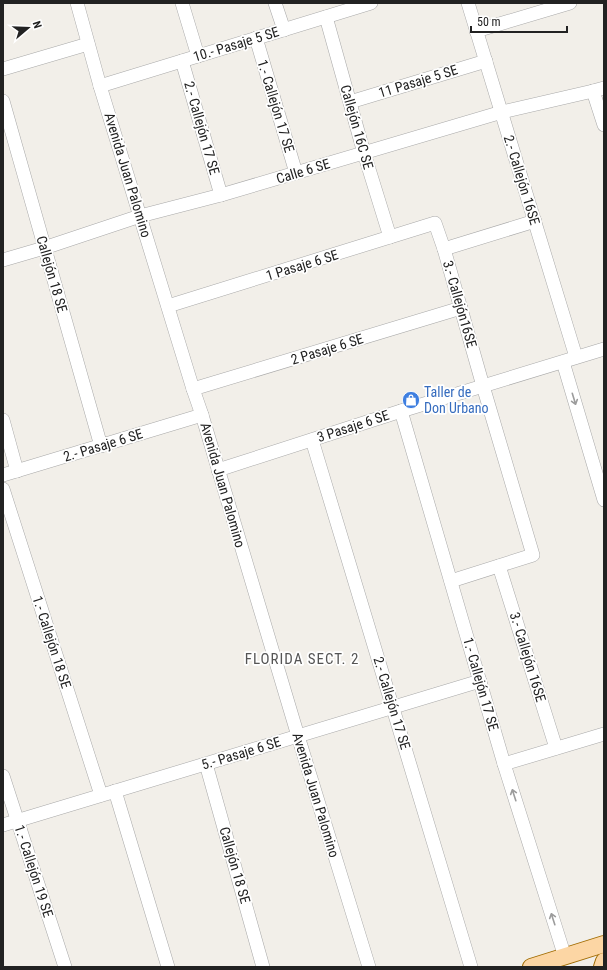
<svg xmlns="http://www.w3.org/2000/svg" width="607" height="970" font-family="'Roboto Condensed',sans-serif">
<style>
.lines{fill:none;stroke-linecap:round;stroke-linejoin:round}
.minor-casing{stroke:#a9a9a9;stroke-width:14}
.major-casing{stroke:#a06b00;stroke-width:18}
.minor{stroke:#fff;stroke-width:13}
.major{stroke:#fcd6a4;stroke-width:16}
.oneway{stroke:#9c9c9c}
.labels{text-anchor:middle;stroke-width:3.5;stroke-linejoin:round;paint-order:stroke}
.street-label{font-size:14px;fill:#222;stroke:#fff}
.shop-label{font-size:14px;fill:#366cbe;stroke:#fff;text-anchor:start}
.neighbourhood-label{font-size:15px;letter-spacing:1px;fill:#555;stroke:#fff}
</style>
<rect width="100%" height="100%" fill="#f2efe9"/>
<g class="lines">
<defs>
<g id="minor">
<polyline points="77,3 100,86 193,389 202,415 298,736 369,967"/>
<polyline points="182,3 198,56"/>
<polyline points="275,3 284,30"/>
<polyline points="468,3 576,357"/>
<polyline points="326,17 364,153 390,237"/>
<polyline points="476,31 570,3"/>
<polyline points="256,38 296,173"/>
<polyline points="182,61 221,195"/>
<polyline points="3,69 88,44"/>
<polyline points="100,86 371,3"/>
<polyline points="593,91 604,125"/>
<polyline points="3,101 101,446"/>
<polyline points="350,102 486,61"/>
<polyline points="444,249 535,221"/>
<polyline points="3,260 44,248 140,216 221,195 502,112 593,91 604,88"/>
<polyline points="168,306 435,223 444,249 483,386 533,555 451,581"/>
<polyline points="563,362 604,500"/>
<polyline points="193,389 461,308"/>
<polyline points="401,411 504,764 565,957"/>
<polyline points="3,420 17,471"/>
<polyline points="312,440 471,967"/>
<polyline points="218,470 401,411 604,349"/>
<polyline points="3,475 202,415"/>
<polyline points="3,489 101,795"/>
<polyline points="499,566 556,748"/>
<polyline points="206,764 263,967"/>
<polyline points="504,764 604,734"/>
<polyline points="3,776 65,967"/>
<polyline points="115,791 168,967"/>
<polyline points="3,825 480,681"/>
</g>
<g id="major">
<polyline points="531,967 604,944"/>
<polyline points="602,967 604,961"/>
</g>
</defs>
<use href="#minor" class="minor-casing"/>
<use href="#major" class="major-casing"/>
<use href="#minor" class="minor"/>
<use href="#major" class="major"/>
</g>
<defs><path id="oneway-shaft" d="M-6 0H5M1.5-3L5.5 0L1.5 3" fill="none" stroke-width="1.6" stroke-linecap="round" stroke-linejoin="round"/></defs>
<g class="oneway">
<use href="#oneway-shaft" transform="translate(574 399) rotate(73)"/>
<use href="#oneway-shaft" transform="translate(514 795) rotate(-108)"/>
<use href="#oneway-shaft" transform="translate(553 919) rotate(-108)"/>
</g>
<defs>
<symbol id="shop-disc" viewBox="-11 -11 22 22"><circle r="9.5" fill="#3f7fe0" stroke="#fff"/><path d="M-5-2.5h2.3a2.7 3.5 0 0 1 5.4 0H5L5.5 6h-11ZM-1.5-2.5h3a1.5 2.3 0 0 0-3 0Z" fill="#fff"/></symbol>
</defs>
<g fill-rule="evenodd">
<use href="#shop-disc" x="401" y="390" width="20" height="20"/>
</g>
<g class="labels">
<g class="street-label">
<text transform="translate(236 44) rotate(-17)" y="5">10.- Pasaje 5 SE</text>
<text transform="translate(418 81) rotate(-17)" y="5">11 Pasaje 5 SE</text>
<text transform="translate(276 106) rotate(73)" y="5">1.- Callejón 17 SE</text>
<text transform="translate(357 127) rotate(74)" y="5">Callejón 16C SE</text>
<text transform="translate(202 128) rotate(74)" y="5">2.- Callejón 17 SE</text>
<text transform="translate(303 171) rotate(-17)" y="5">Calle 6 SE</text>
<text transform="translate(128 175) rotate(73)" y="5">Avenida Juan Palomino</text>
<text transform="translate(522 180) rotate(73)" y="5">2.- Callejón 16SE</text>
<text transform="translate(302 265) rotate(-17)" y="5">1 Pasaje 6 SE</text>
<text transform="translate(52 274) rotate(74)" y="5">Callejón 18 SE</text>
<text transform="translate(460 304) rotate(74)" y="5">3.- Callejón16SE</text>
<text transform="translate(327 349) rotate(-17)" y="5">2 Pasaje 6 SE</text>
<text transform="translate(353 426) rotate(-18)" y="5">3 Pasaje 6 SE</text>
<text transform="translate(103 445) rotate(-17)" y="5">2.- Pasaje 6 SE</text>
<text transform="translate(223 485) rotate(74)" y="5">Avenida Juan Palomino</text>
<text transform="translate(52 642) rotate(72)" y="5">1.- Callejón 18 SE</text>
<text transform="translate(528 657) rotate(73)" y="5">3.- Callejón 16SE</text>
<text transform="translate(481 684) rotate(74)" y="5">1.- Callejón 17 SE</text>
<text transform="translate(392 703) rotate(73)" y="5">2.- Callejón 17 SE</text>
<text transform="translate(241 753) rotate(-17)" y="5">5.- Pasaje 6 SE</text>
<text transform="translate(316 795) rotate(73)" y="5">Avenida Juan Palomino</text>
<text transform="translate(235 865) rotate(74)" y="5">Callejón 18 SE</text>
<text transform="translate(34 871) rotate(72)" y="5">1.- Callejón 19 SE</text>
</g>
<g class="shop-label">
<text x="424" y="397">Taller de<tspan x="424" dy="16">Don Urbano</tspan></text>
</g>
<g class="neighbourhood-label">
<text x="302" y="664">FLORIDA SECT. 2</text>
</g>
</g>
<rect width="607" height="970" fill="none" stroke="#222222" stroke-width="8"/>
<g transform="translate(28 28) rotate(71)" stroke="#ffffff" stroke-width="3" paint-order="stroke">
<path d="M0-3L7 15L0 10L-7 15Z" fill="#222222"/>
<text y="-6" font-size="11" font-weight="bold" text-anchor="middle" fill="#222222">N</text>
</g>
<path d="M471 26v6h96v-6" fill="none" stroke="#222222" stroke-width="2"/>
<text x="477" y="26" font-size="12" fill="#222222" stroke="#ffffff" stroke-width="3" paint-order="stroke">50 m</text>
</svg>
